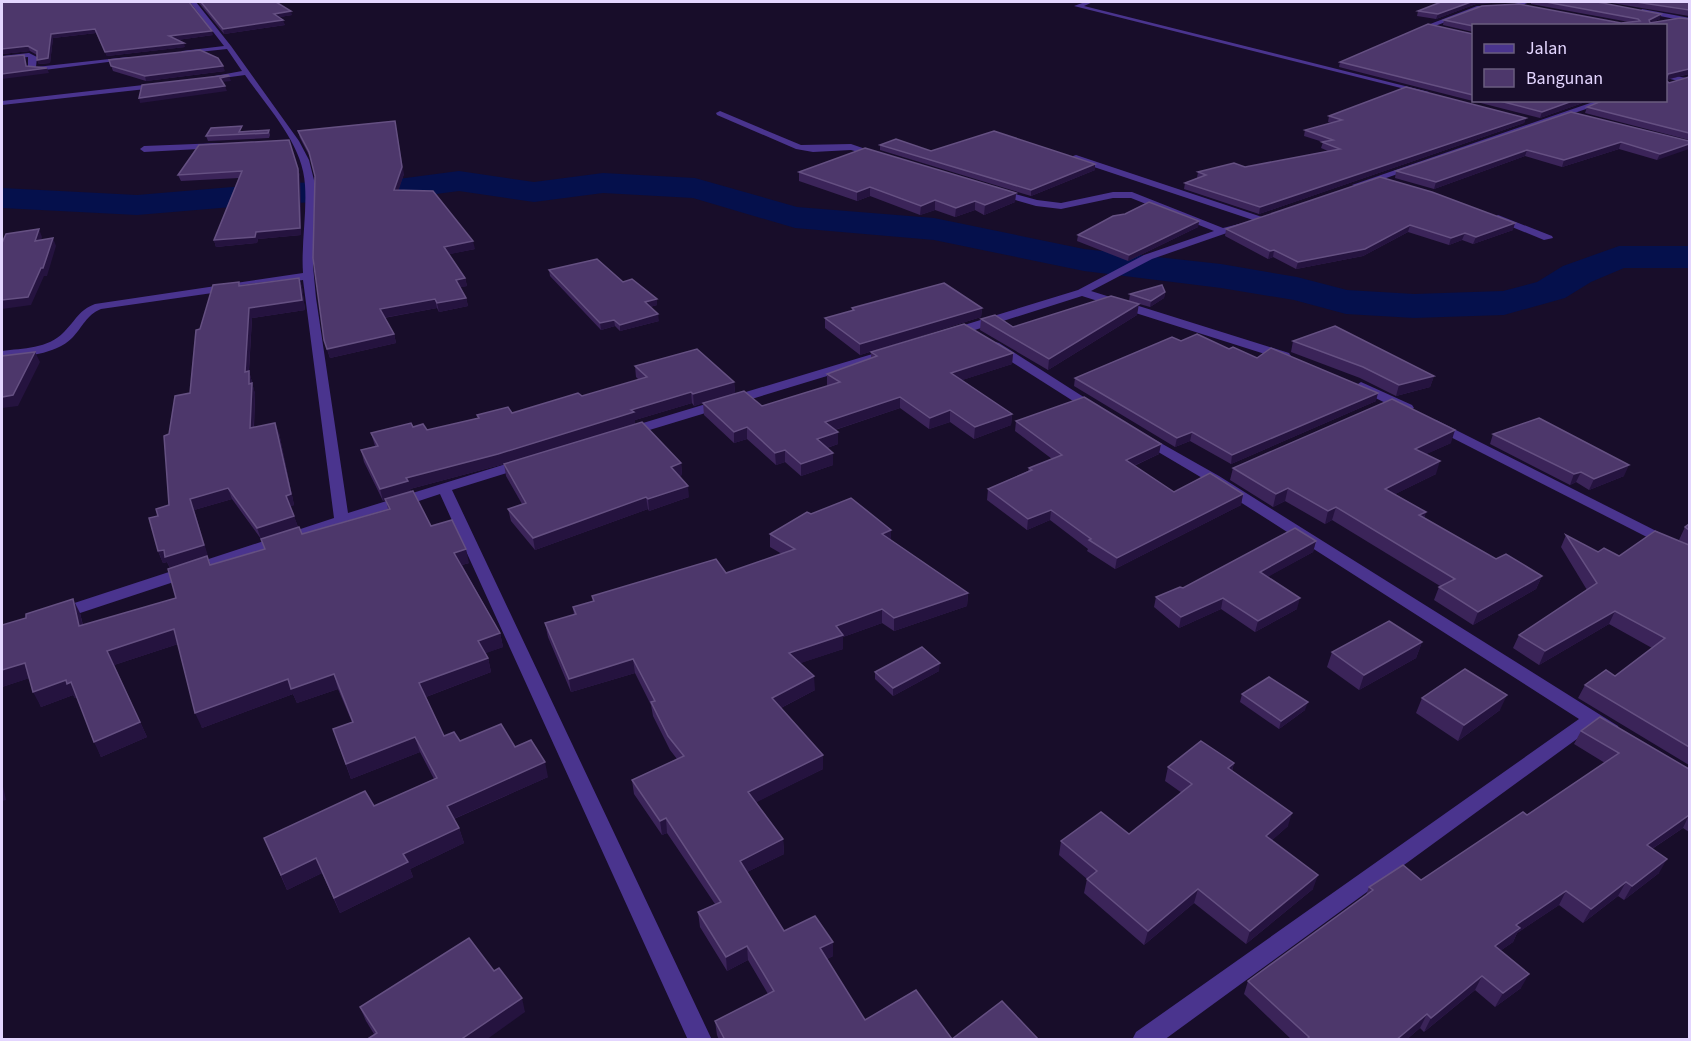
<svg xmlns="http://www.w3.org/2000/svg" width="1691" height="1041" font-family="'Source Sans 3',sans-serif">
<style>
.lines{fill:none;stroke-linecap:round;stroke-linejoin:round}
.river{fill:#05104c;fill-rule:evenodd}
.minor{fill:#4a348e;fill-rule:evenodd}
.wall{fill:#3b2459;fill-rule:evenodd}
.shaded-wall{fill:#25133f}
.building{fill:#4d376b;stroke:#655082;stroke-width:1.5}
</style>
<rect width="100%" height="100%" fill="#180d2a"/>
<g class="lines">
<polygon class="river" points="459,171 534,182 603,173 695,178 797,207 934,218 1084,249 1221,264 1297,277 1347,290 1414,294 1503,291 1537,282 1563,266 1619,246 1690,246 1690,268 1624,268 1591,282 1565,298 1504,315 1414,318 1346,314 1294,300 1221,288 1084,271 934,240 795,228 693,198 603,193 534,202 459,191 398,199 268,204 137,215 2,208 2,188 137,195 268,184 398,179"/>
<g class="minor">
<path d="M190,2H196L231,46L299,141L309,160L315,184L313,266L316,298L348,513L519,460L524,459L531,463L529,466L452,490L712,1040H688L440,494L65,618H53L51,614L53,610L334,518L303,280L101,309C86,315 83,327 72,338C55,355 24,356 2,359V351C23,348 48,349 64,332C76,320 79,310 95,304L303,273C301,244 307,214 305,185C303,144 268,108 245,75L208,80L204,78L242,71L227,49L180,54L182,51L224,46Z"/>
<polygon points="1085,2 1093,2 1084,6 1429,92 1425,94 1074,6"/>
<polygon points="1522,2 1530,2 1512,9 1480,9 1435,26 1474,34 1474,38 1425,26 1477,6 1511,5"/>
<polygon points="1642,9 1690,18 1690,22 1640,12"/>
<polygon points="29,53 37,57 36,67 128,57 132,59 36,71 28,69 28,57 2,60 2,56"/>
<polygon points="1666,74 1686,78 1687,80 1683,82 1666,78"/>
<polygon points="161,83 164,83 164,87 2,105 2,101"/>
<polygon points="1599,100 1612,100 1360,187 1352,185"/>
<polygon points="720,111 801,145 851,144 883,155 879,158 851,150 813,152 796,149 717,115 716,113"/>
<polygon points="220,143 221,145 217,148 144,152 140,149 144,146"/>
<polygon points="1076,155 1262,217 1264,219 1256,221 1073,160 1073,156"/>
<polygon points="997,189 1037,200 1061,203 1113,192 1132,192 1223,228 1247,222 1247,226 1152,259 1091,291 1289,353 1291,356 1285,360 1281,359 1082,296 956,336 948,336 948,330 1078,290 1144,255 1214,231 1131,198 1113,198 1061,209 1036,206 994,194 994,190"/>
<polygon points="1498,215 1552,236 1553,238 1544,240 1495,220 1493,218"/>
<polygon points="995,342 999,343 1104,410 1097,414 1092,413 991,349 991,343"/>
<polygon points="889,349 895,353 893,356 633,435 623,435 621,432 623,429"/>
<polygon points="1361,382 1412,405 1414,408 1407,412 1402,411 1357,389 1355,386"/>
<polygon points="1436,420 1690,548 1690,559 1431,427 1429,424"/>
<polygon points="1143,433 1219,476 1618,726 1620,731 1618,736 1611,738 1592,728 1164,1040 1132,1040 1136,1032 1579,719 1209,482 1138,440 1136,437"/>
</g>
</g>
<g class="wall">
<polygon points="2,2 213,35 177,40 185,47 107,56 96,33 53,38 50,63 39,64 37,60 37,55 30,51 2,54"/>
<polygon points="198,2 276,2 292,15 279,17 285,25 224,34"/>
<polygon points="1441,2 1507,2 1476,4 1436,19 1417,16 1418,11"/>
<polygon points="1531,2 1597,2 1660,19 1652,22 1689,19 1689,74 1666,80 1669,83 1689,77 1689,140 1585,113 1587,107 1665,100 1473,26 1473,32 1443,25 1444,20 1621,23 1629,22 1531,4"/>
<polygon points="1606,2 1689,2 1689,16"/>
<polygon points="1473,34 1473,100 1591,100 1540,118 1339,67 1340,62"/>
<polygon points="109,60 225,71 146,81 113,71"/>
<polygon points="1571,112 1689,141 1657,160 1619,149 1562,167 1525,156 1434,189 1395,178 1396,171"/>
<polygon points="1329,116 1526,118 1524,123 1259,214 1184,189 1185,183 1197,178 1198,172 1245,167 1328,151 1321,148 1323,142 1304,136 1305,130 1332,123 1328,122"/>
<polygon points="269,130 270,135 269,138 208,141 206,136 244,132"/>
<polygon points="298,131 404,174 398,190 475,249 449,254 465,278 467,286 460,287 466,298 468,306 439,312 437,308 384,318 394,334 396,343 330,358 324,340 315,176 311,159 300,138"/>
<polygon points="199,145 298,169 300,176 301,235 258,239 257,243 216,247 214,240 239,178 181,181 178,175"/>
<polygon points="880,145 931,151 1095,170 1031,196 880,150"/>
<polygon points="799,172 1016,193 1015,202 984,215 975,210 955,217 935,210 920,215 870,196 857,201 799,181"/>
<polygon points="1380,177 1513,230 1473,244 1462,240 1449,245 1408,232 1363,256 1296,269 1273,257 1268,259 1225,236 1226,229"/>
<polygon points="1199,221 1198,227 1128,261 1077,241 1078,235"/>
<polygon points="549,270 623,282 657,305 650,307 659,321 620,331 615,326 601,330 550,276"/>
<path d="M299,278L302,287L305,310L252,318L249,371L255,394L254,427L279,433L294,505L290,506L298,527L302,534L388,509L386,500L383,501L364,462L361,450L375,446L371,433L413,427L427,430L478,418L477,415L512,413L582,396L639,380L636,377L635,366L734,382L735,393L694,406L692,403L635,420V424L681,463L682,475L679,476L689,497L649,511L648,509L535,550L511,521L508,509L522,504L506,476L504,464L410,489L431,526L469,563L462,565L500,633L503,647L485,653L488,658L491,672L426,697L444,736L460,741L515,747L548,777L454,819L459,828L464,843L410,869L413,877L340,913L322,873L287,890L264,838L374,806L434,779L420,752L351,779L333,729L352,722L338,689L297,703L293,694L202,728L178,644L114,665L147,737L101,757L77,697L75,698L73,695L41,707L29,678L2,687V625L80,613L83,625L176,598L170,568L167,562L163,563L158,551V516L169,505V434L190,393L200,329L239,282L240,285ZM232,499L261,539L265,549L210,565L194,510Z"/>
<polygon points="1165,292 1164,298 1150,307 1129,301 1130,294"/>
<polygon points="852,308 982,308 981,317 860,355 825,328 825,318 852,311"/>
<polygon points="1137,315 1048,370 980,330 981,319 1013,327"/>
<polygon points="1181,341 1229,349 1257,358 1376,401 1231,464 1190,441 1175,447 1074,386 1075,378"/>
<polygon points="1293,341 1434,376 1430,387 1396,396 1360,378 1291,352"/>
<polygon points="871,352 1013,353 1012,364 962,380 1012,414 1011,425 974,439 950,422 929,429 900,408 835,430 838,432 838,444 827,448 833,465 801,476 785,462 776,465 747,439 734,443 704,415 703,403 762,406 828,386 827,385 827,374 871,358"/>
<polygon points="1016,421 1159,454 1134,466 1174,492 1243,494 1241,505 1115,569 1087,551 1088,549 1050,520 1027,530 987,500 988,489 1028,471 1029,468 1052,459 1015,431"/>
<polygon points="1493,434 1624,476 1589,490 1576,482 1570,485 1490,444"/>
<polygon points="1451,443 1426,454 1436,474 1395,494 1426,512 1424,518 1496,559 1542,576 1536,589 1473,625 1434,600 1439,587 1440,586 1332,520 1325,524 1285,501 1273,507 1230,480 1233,468"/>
<polygon points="811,514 891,540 968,593 967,606 894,631 882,623 843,637 843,649 800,663 815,690 781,708 823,755 823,769 756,802 783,839 784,854 747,872 784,931 833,942 833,956 827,959 865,1020 952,1039 1039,1040 719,1040 717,1035 715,1021 768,994 748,960 727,971 700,927 698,912 715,904 667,833 662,835 634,794 632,780 677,759 670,750 653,716 651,705 635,673 571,692 548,637 545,623 574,615 573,607 593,601 592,596 726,573 782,554 770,547 770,534"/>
<polygon points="1689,524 1689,765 1578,698 1585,685 1615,676 1652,648 1609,624 1539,665 1513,648 1519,635 1587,590 1561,547 1566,535 1598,552 1619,556 1684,543 1679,540 1685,527"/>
<polygon points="1316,541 1313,552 1267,577 1297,609 1255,632 1221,609 1179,628 1154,607 1156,597"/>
<polygon points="1422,642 1416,658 1359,690 1327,667 1332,652"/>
<polygon points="939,671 893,696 875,679 875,672"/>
<polygon points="1242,694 1305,710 1279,729 1240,702"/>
<polygon points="1422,698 1500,710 1458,741 1416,713"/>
<polygon points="1581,731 1689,769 1689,832 1683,828 1652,849 1659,873 1624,900 1618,896 1583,923 1559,905 1517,933 1513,942 1500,951 1521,988 1495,1007 1475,990 1424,1032 1420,1028 1406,1040 1292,1040 1244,994 1248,981 1366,895 1369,887 1421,880 1527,815 1605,763 1574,744"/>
<polygon points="1234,763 1232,771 1288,826 1272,840 1313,889 1246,944 1194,903 1144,945 1084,893 1087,879 1059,855 1061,841 1129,834 1182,793 1165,781 1168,767"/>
<polygon points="494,971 525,1012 374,1034 366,1021 360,1007"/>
</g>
<g class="shaded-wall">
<polygon points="1471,2 1507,2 1476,4 1436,19 1438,14"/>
<polygon points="291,11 292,15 275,18 274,14"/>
<polygon points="1661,14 1660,19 1647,25 1649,20"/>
<polygon points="283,20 285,25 224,34 223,29"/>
<polygon points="95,29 96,33 53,38 50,63 39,64 37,60 51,34"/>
<polygon points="212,31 213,35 170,41 169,36"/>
<polygon points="184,43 185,47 107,56 105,52"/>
<polygon points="28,46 30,51 2,54 2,55 2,49"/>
<polygon points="24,55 26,60 27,71 47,68 49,73 2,79 2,74 26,66"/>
<polygon points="223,66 225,71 146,81 145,76"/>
<polygon points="1689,69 1689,74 1665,80 1668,74"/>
<polygon points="229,76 231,81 222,82 220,78"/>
<polygon points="225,86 227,91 140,103 139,98"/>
<polygon points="1575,100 1591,100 1540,118 1542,112"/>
<polygon points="1526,118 1524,123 1259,214 1260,207"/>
<polygon points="395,121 404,174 396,198 394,190"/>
<polygon points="1621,142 1619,149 1562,167 1564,160"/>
<polygon points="1689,144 1689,149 1657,160 1660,154"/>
<polygon points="1527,150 1525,156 1434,189 1436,182"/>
<polygon points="1095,164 1095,170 1031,196 1031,190"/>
<polygon points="298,169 300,176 301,235 258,239 257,243 216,247 214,240 256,232"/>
<polygon points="870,187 870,196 857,201 857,192"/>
<polygon points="1016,193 1015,202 984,215 985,205"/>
<polygon points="935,200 935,210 920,215 921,206"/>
<polygon points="975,201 975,210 955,217 956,208"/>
<polygon points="1199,221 1198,227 1128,261 1129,255"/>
<polygon points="1515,223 1513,230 1473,244 1476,237"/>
<polygon points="1410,225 1408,232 1363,256 1296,269 1298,262"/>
<polygon points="39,229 42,237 39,248 35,241"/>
<polygon points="1465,233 1462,240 1449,245 1451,238"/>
<polygon points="53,238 56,246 47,276 44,276 31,305 2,309 2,300"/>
<polygon points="473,241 475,249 446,255 444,247"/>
<polygon points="1274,250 1273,257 1268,259 1270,251"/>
<polygon points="299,278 302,287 305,310 252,318 248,382 245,372 249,308"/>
<polygon points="465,278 467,286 458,288 456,280"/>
<polygon points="1165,292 1164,298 1150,307 1151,301"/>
<polygon points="466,298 468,306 439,312 437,303"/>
<polygon points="435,299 437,308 382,318 380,309"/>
<polygon points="657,299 657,305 646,308 645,302"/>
<polygon points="1139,304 1137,315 1048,370 1049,359"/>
<polygon points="982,308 981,317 860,355 860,344"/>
<polygon points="658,314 659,321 620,331 620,325"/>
<polygon points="614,320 615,326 601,330 600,323"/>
<polygon points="394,334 396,343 330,358 327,349"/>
<polygon points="35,352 40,362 18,406 2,408 2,397"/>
<polygon points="1013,353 1012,364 950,384 951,373"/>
<polygon points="249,371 255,394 253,439 250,428"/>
<polygon points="1434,376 1430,387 1396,396 1399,385"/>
<polygon points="734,382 735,393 694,406 693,394"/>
<polygon points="691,392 692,403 635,420 635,424 500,465 410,489 411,493 383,501 380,489 406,478"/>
<polygon points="1378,393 1376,401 1231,464 1232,455"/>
<polygon points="900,397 900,408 825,433 825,422"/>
<polygon points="950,410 950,422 929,429 930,418"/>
<polygon points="1012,414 1011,425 974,439 975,427"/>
<polygon points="275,423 279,433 294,505 290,507 286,496"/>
<polygon points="747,427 747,439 734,443 734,432"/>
<polygon points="1455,430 1451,443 1411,461 1415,449"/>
<polygon points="838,432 838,444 817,451 817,439"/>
<polygon points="1192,432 1190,441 1175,447 1177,438"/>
<polygon points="1161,444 1159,454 1124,470 1126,460"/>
<polygon points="785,450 785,462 776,465 775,453"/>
<polygon points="833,453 833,465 801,476 801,464"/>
<polygon points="1440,461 1436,474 1381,501 1385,489"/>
<polygon points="681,463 682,475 672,478 671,467"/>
<polygon points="1629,465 1624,476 1589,490 1594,479"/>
<polygon points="1581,472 1576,482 1570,485 1574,474"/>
<polygon points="688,486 689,497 649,511 648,499"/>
<polygon points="228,488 232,499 194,510 208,556 207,556 213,570 170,568 167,562 163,563 158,551 190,499"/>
<polygon points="1288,488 1285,501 1273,507 1276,494"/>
<polygon points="1243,494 1241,505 1115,569 1117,558"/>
<polygon points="646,497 648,509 535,550 533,538"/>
<polygon points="1336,507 1332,520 1325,524 1328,511"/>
<polygon points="1051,510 1050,520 1027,530 1028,519"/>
<polygon points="1426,512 1421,525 1419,515"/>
<polygon points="294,516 298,527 261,539 257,528"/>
<polygon points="891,530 891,543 882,534"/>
<polygon points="1316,541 1313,552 1257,583 1260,572"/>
<polygon points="466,549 469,563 458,566 454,553"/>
<polygon points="1542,576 1536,589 1473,625 1478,612"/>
<polygon points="968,593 967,606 894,631 894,618"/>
<polygon points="1223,598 1221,609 1179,628 1181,617"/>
<polygon points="1300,598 1297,609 1255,632 1258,621"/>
<polygon points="73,599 80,613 86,640 79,626"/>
<polygon points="882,609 882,623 843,637 843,649 789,667 789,653 836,626"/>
<polygon points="1615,611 1609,624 1539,665 1545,651"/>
<polygon points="174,629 181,643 114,665 147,737 101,757 94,742 107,651"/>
<polygon points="500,633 503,647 481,655 478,641"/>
<polygon points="1422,642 1416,658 1359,690 1364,675"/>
<polygon points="488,658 491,672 423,698 419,683"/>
<polygon points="633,659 635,673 571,692 569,679"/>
<polygon points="25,663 33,677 2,687 2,670"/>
<polygon points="940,663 939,671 893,696 893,688"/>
<polygon points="334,674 338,689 297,703 293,694 202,728 195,713 288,679"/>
<polygon points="814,676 815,690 773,712 772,698"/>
<polygon points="66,680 71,682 79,697 75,698 73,695 41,707 33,692"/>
<polygon points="1507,695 1500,710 1458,741 1464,725"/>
<polygon points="1308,702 1305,710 1279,729 1281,721"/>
<polygon points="415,737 420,752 351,779 346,764"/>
<polygon points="823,755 823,769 749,806 748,792"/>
<polygon points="545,762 548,777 451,820 447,806"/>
<polygon points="1234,763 1230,777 1228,768"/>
<polygon points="2,782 6,800 2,801"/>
<polygon points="1292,813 1288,826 1262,849 1266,836"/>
<polygon points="1689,815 1683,828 1638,858 1647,845"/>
<polygon points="666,818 667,833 662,835 660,821"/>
<polygon points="459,828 464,843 410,869 413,877 340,913 334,898 403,854"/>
<polygon points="783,839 784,854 741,875 740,861"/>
<polygon points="316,858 322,873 287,890 281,875"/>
<polygon points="1667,859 1659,873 1624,900 1632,886"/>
<polygon points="1318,875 1313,889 1246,944 1250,931"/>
<polygon points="1626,882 1618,896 1583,923 1591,909"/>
<polygon points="1198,889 1194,903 1144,945 1148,931"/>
<polygon points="1566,891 1559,905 1517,933 1513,942 1487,960 1495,946 1516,925"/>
<polygon points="833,942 833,956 821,962 820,948"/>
<polygon points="747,946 748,960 727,971 726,957"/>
<polygon points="1529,974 1521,988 1495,1007 1503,993"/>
<polygon points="1482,976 1475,990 1424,1032 1431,1018"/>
<polygon points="522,998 525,1012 486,1040 460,1040"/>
<polygon points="1427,1014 1420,1028 1406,1040 1396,1040"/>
</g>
<g class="building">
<polygon points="2,2 189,2 212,31 169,36 184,43 105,52 95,29 51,34 48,58 37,60 37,51 28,46 2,49"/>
<polygon points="201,2 276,2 291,11 274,14 283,20 223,29"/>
<polygon points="1441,2 1471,2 1438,14 1418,11"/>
<polygon points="1546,2 1597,2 1661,14 1649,20 1650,23 1680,18 1689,19 1689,69 1668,74 1666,80 1669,83 1689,77 1689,133 1587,107 1604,100 1665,100 1665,26 1473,26 1444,20 1482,6 1519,4 1621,23 1640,21 1638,19"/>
<polygon points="1636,2 1689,2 1689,10"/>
<polygon points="1428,24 1473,34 1473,95 1340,62"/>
<polygon points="200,50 218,58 223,66 145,76 111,66 109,60"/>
<polygon points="24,55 26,66 47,68 2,74 2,57"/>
<polygon points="228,75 229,76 220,78 225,86 139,98 142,85"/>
<polygon points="1406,87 1526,118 1260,207 1185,183 1206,175 1198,172 1234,163 1245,167 1340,149 1322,142 1333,140 1305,130 1342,120 1329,116"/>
<polygon points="1496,100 1575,100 1542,112"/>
<polygon points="1571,112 1689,141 1689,144 1660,154 1621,142 1564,160 1527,150 1436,182 1396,171"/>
<polygon points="395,121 402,167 394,190 433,191 473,241 444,247 465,278 456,280 466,298 437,303 435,299 380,309 394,334 327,349 324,340 313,258 315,176 309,152 298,131"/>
<polygon points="242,126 239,132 269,130 268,133 206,136 211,128"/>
<polygon points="994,131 1095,164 1031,190 880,145 896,139 931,151"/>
<polygon points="289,140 298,169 300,228 256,232 255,237 214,240 242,171 178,175 199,145"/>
<polygon points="865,148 1016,193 985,205 975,201 956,208 935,200 921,206 870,187 857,192 799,172"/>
<polygon points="1380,177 1432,192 1515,223 1476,237 1465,233 1451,238 1410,225 1365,249 1298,262 1274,250 1270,251 1226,229"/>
<polygon points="1149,202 1199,221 1129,255 1078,235 1113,216 1125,214"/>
<polygon points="39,229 35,241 53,238 43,268 41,268 28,297 2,300 2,243 6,234"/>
<polygon points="597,259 623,282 632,279 657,299 645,302 658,314 620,325 614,320 600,323 549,270"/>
<polygon points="299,278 302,300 249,308 245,372 249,371 249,384 252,383 250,428 275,423 291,494 286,496 294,516 257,528 228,488 190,499 204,545 165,557 164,550 158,551 149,518 158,516 156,509 169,505 164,436 169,434 175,396 190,393 196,330 200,329 213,285 239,282 239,286"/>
<polygon points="944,283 982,308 860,344 825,318 854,310 852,308"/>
<polygon points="1162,285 1165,292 1151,301 1130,294"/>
<polygon points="1111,296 1139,304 1049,359 981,319 995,315 1013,327"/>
<polygon points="964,324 1013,353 951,373 1012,414 975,427 950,410 930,418 900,397 825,422 838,432 817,439 833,453 801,464 785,450 775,453 747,427 734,432 703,403 744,391 762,406 840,382 827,374 877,356 871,352"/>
<polygon points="1335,326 1434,376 1399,385 1363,367 1293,341"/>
<polygon points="1197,334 1229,349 1233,347 1257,358 1271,348 1378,393 1232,455 1192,432 1177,438 1075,378 1172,337 1181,341"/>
<polygon points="697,349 734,382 693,394 691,392 631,410 634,412 498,454 406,478 408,481 380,489 361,450 378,446 371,433 411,423 413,427 423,424 427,430 479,418 477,415 508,407 512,413 578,393 582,396 647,377 635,366"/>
<polygon points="35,352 13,395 2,397 2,356"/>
<polygon points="1084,397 1161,444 1126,460 1174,492 1210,473 1243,494 1117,558 1089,540 1091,539 1051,510 1028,519 988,489 1032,470 1029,468 1062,455 1016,421"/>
<polygon points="1392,399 1455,430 1415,449 1440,461 1385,489 1426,512 1419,515 1496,559 1506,554 1542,576 1478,612 1439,587 1455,579 1336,507 1328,511 1288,488 1276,494 1233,468"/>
<polygon points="1539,418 1629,465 1594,479 1581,472 1574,474 1493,434"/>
<polygon points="642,422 681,463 671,467 688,486 648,499 646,497 533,538 508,509 526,503 504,464"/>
<polygon points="413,491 431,526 452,520 466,549 454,553 500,633 478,641 488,658 419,683 444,736 454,732 460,741 501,724 515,747 531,740 545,762 447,806 459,828 403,854 408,862 334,898 316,858 281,875 264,838 365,791 374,806 437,778 415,737 346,764 333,729 353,722 334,674 291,689 288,679 195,713 174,629 107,651 140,722 94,742 71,682 67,684 66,680 33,692 25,663 2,670 2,625 26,618 26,614 73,599 79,626 176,598 168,569 207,556 210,565 265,549 261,539 299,527 302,534 390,509 385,499"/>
<polygon points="851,498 891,530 882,534 968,593 894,618 882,609 836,626 843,635 789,653 814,676 772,698 823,755 748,792 783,839 740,861 784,931 815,916 833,942 820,948 865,1020 916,990 952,1039 1002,1001 1039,1040 725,1040 715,1021 774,991 747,946 726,957 698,912 721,902 666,818 660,821 632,780 684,756 668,736 651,702 655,701 633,659 569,679 545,623 576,614 573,607 594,601 592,596 716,559 726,573 795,549 770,534 807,512 811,514"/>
<polygon points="1689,524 1689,530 1685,527"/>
<polygon points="1295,528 1316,541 1260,572 1300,598 1258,621 1223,598 1181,617 1156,597 1180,587 1183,588"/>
<polygon points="1655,531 1689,545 1689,747 1585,685 1606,670 1615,676 1665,638 1615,611 1545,651 1519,635 1597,583 1566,535 1598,552 1604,548 1619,556"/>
<polygon points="1389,621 1422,642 1364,675 1332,652"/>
<polygon points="922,647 940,663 893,688 875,672"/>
<polygon points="1465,669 1507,695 1464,725 1422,698"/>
<polygon points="1269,677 1308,702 1281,721 1242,694"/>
<polygon points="1600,717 1689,769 1689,815 1647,845 1667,859 1632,886 1626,882 1591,909 1566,891 1516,925 1520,928 1495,946 1529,974 1503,993 1482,976 1431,1018 1427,1014 1396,1040 1306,1040 1309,1037 1248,981 1373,890 1369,887 1403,865 1421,880 1523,812 1527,815 1619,753 1581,731"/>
<polygon points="1201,741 1234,763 1228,768 1292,813 1266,836 1318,875 1250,931 1198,889 1148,931 1087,879 1097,871 1061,841 1101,812 1129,834 1192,784 1168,767"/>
<polygon points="469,938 494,971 499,968 522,998 460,1040 366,1040 377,1033 360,1007"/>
</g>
<rect width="1691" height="1041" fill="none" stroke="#e4d6ff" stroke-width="6"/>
<rect x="1472" y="24" width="195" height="78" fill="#180d2a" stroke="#6a5d7f" stroke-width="1.5"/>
<rect x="1484" y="44" width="30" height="9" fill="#4a348e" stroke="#6a5d7f" stroke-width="1.5"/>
<text x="1526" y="54" font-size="18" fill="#e4d6ff">Jalan</text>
<rect x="1484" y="69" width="30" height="18" fill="#4d376b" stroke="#6a5d7f" stroke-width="1.5"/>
<text x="1526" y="84" font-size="18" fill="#e4d6ff">Bangunan</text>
</svg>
